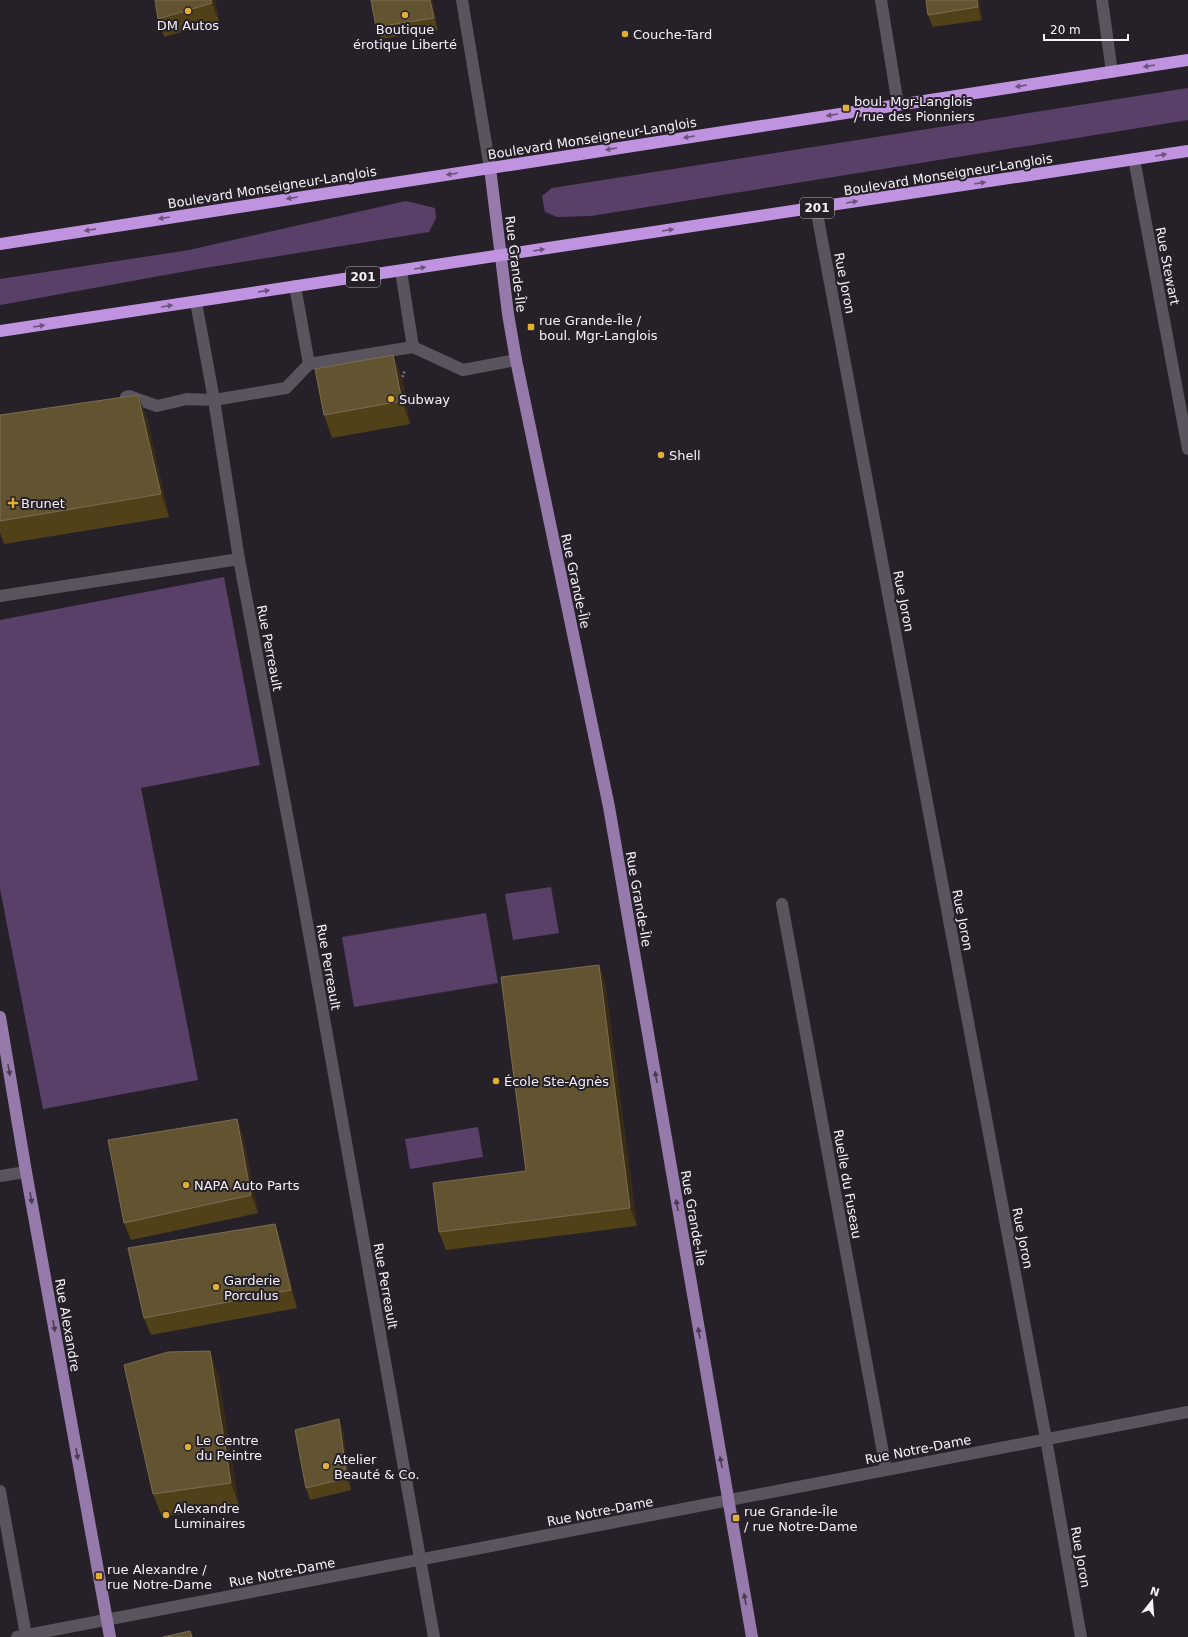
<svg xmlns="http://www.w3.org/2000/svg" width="1188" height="1637" font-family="'DejaVu Sans',sans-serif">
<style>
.green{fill:#584069}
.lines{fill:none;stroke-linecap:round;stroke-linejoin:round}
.path{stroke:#7b777e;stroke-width:2.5;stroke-dasharray:2 2;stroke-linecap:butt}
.minor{stroke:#59545d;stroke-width:12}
.major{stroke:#977aac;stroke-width:12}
.highway{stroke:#c093e0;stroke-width:12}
.wall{fill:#514119}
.shaded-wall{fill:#392c15}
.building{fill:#635431;stroke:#7a6d50}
.oneway{fill:#6b547b}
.oneway2{fill:#483c50}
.poi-dot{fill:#e1af34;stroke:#262129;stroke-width:1.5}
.labels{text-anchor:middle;stroke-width:4;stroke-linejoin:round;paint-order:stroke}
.shield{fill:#262129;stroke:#b7b3b9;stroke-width:1}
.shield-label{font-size:12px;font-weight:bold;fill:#f5f1f7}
.poi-label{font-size:13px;fill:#f5f1f7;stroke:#262129;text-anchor:start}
.street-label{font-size:13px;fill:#f5f1f7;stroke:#262129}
</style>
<rect width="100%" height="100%" fill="#262129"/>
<g class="green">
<polygon points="1188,88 1188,120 591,216 557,217 545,212 542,196 552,188"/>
<polygon points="406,201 435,208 436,218 429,232 198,269 0,305 0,279 189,250"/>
<polygon points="224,577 260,765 141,788 198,1080 43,1109 0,889 0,620"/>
<polygon points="551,887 559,933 513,940 505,894"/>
<polygon points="486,913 498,983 354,1007 342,937"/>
<polygon points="478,1127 483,1157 410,1169 405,1139"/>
</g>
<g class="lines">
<polyline class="path" points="399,378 402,378 405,370"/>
<g class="minor">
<polyline points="462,0 490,168"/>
<polyline points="881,0 898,105"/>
<polyline points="1102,0 1112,72"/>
<polyline points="1134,159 1188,449"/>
<polyline points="816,208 1046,1439 1081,1637"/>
<polyline points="295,286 309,364 413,347 401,271"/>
<polyline points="196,302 214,400 239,559 301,889 434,1637"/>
<polyline points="413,347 463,370 516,360"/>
<polyline points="126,397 129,396 157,406 187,399 214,400 286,388 309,364"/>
<polyline points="0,596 239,559"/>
<polyline points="782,904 886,1469"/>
<polyline points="0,1176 26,1172"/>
<polyline points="0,1491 26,1635"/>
<polyline points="17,1637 1188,1412"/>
</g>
<g class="major">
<polyline points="490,168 508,314 516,360 609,807 752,1637"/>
<polyline points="0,1017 26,1172 110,1637"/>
</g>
<g class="highway">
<polyline points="0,244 1188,60"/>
<polyline points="0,331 1188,151"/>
</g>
</g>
<g class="wall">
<polygon points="155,0 215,0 219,21 164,37 158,19"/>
<polygon points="432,0 438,30 381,39 376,27"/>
<polygon points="979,0 982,20 933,27 928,15"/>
<polygon points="393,355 402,378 410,424 332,438 324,415"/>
<polygon points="0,415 147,418 169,517 4,544 0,533"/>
<polygon points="599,965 605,982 637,1226 446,1250 439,1232 526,1171"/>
<polygon points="237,1119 243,1136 258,1213 131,1240 124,1223"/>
<polygon points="275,1224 281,1242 297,1308 151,1335 144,1318"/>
<polygon points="218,1374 239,1506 162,1517 153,1494"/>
<polygon points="343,1431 351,1490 310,1500 306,1488"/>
</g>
<g class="shaded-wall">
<polygon points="211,0 215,0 219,21 212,3"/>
<polygon points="430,0 432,0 438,30 434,18"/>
<polygon points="977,0 979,0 982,20 978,7"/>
<polygon points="393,355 402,378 410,424 402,401"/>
<polygon points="138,395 147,418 169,517 161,494"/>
<polygon points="599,965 605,982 637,1226 630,1208"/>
<polygon points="237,1119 243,1136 258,1213 251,1195"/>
<polygon points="275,1224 281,1242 297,1308 291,1290"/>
<polygon points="210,1351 218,1374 239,1506 231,1483"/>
<polygon points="339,1419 343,1431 351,1490 347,1478"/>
</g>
<g class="building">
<polygon points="155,0 211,0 212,3 158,19"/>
<polygon points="371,0 430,0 434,18 376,27"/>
<polygon points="926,0 977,0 978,7 928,15"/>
<polygon points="393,355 402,401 324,415 315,369"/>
<polygon points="138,395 161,494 0,521 0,415"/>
<polygon points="599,965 630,1208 439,1232 433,1183 526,1171 501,977"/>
<polygon points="237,1119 251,1195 124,1223 108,1140"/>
<polygon points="275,1224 291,1290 144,1318 128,1248"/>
<polygon points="210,1351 231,1483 153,1494 124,1365 168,1352"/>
<polygon points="339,1419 347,1478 306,1488 295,1430"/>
<polygon points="190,1631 192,1637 163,1637"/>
</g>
<defs><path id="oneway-solid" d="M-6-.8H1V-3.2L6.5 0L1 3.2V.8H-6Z"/></defs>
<g class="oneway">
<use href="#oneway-solid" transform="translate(1149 66) rotate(171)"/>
<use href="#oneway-solid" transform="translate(1021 86) rotate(171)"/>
<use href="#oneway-solid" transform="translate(832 115) rotate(171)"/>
<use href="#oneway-solid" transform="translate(689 137) rotate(171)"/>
<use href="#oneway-solid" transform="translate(611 149) rotate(171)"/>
<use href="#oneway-solid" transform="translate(1161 155) rotate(-9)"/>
<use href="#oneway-solid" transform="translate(452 174) rotate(171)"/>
<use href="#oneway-solid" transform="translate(980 183) rotate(-9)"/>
<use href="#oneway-solid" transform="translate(292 198) rotate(171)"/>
<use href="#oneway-solid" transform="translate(852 202) rotate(-9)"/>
<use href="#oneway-solid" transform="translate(164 218) rotate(171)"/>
<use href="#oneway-solid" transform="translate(90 230) rotate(171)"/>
<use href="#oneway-solid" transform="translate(668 230) rotate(-9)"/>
<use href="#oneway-solid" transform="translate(539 250) rotate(-9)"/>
<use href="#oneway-solid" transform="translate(420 268) rotate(-9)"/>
<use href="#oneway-solid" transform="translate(264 291) rotate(-9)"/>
<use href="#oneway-solid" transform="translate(167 306) rotate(-9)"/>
<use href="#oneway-solid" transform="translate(39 326) rotate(-9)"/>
</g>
<g class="oneway2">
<use href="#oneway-solid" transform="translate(9 1070) rotate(80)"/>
<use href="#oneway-solid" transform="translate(656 1077) rotate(-100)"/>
<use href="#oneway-solid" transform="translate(31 1198) rotate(80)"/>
<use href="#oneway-solid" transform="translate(677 1205) rotate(-100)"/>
<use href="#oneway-solid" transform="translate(54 1326) rotate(80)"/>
<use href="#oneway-solid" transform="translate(699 1333) rotate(-100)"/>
<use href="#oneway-solid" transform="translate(77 1454) rotate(80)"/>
<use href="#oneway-solid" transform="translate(721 1462) rotate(-100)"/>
<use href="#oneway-solid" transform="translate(745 1599) rotate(-100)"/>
</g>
<g class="poi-dot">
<circle cx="188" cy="11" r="4"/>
<circle cx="405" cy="15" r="4"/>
<circle cx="625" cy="34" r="4"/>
<rect x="842" y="104" width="8" height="8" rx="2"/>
<rect x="527" y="323" width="8" height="8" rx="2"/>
<circle cx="391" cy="399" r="4"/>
<circle cx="661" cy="455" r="4"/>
<path d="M11 497h4v4h4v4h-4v4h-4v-4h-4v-4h4z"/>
<circle cx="496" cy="1081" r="4"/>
<circle cx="186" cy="1185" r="4"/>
<circle cx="216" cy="1287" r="4"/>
<circle cx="188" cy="1447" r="4"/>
<circle cx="326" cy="1466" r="4"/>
<circle cx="166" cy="1515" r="4"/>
<rect x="732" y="1514" width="8" height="8" rx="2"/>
<rect x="95" y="1572" width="8" height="8" rx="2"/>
</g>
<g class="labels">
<g class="shield">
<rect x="800" y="198" width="34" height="20" rx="3"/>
<rect x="346" y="267" width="34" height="20" rx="3"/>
</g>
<g class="shield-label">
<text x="817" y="212">201</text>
<text x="363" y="281">201</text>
</g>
<g class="poi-label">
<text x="188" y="30" text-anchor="middle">DM Autos</text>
<text x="405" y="34" text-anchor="middle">Boutique<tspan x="405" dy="15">érotique Liberté</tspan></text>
<text x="633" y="39">Couche-Tard</text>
<text x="854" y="106">boul. Mgr-Langlois<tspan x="854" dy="15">/ rue des Pionniers</tspan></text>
<text x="539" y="325">rue Grande-Île /<tspan x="539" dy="15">boul. Mgr-Langlois</tspan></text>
<text x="399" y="404">Subway</text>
<text x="669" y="460">Shell</text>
<text x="21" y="508">Brunet</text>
<text x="504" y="1086">École Ste-Agnès</text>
<text x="194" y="1190">NAPA Auto Parts</text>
<text x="224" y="1285">Garderie<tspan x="224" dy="15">Porculus</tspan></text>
<text x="196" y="1445">Le Centre<tspan x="196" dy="15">du Peintre</tspan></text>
<text x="334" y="1464">Atelier<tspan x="334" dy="15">Beauté &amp; Co.</tspan></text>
<text x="174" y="1513">Alexandre<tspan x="174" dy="15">Luminaires</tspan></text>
<text x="744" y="1516">rue Grande-Île<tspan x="744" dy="15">/ rue Notre-Dame</tspan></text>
<text x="107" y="1574">rue Alexandre /<tspan x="107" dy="15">rue Notre-Dame</tspan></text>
</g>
<g class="street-label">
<text transform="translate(592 138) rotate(-9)" y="5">Boulevard Monseigneur-Langlois</text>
<text transform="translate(948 174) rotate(-9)" y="5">Boulevard Monseigneur-Langlois</text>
<text transform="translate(272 187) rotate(-9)" y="5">Boulevard Monseigneur-Langlois</text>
<text transform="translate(516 264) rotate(83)" y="5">Rue Grande-Île</text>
<text transform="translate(1168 266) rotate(79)" y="5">Rue Stewart</text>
<text transform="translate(845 283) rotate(79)" y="5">Rue Joron</text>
<text transform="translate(576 581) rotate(78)" y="5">Rue Grande-Île</text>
<text transform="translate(904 601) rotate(79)" y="5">Rue Joron</text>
<text transform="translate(270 648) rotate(79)" y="5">Rue Perreault</text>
<text transform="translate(639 899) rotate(80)" y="5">Rue Grande-Île</text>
<text transform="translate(963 920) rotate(79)" y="5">Rue Joron</text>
<text transform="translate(329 967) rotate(80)" y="5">Rue Perreault</text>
<text transform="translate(848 1184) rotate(80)" y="5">Ruelle du Fuseau</text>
<text transform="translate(694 1218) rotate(80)" y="5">Rue Grande-Île</text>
<text transform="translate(1023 1238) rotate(79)" y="5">Rue Joron</text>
<text transform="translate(386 1286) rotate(80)" y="5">Rue Perreault</text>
<text transform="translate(68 1325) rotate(80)" y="5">Rue Alexandre</text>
<text transform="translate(918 1449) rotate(-11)" y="5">Rue Notre-Dame</text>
<text transform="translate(600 1511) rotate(-11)" y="5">Rue Notre-Dame</text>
<text transform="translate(1081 1557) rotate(80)" y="5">Rue Joron</text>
<text transform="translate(282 1572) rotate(-11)" y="5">Rue Notre-Dame</text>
</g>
</g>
<g transform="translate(1152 1601) rotate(17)" stroke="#262129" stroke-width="3" paint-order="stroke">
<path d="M0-3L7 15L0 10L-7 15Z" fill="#f5f1f7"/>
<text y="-6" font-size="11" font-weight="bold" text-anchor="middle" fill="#f5f1f7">N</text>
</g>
<path d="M1044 34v6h84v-6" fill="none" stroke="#f5f1f7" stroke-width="2"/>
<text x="1050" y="34" font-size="12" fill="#f5f1f7" stroke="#262129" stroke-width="3" paint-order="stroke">20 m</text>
</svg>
